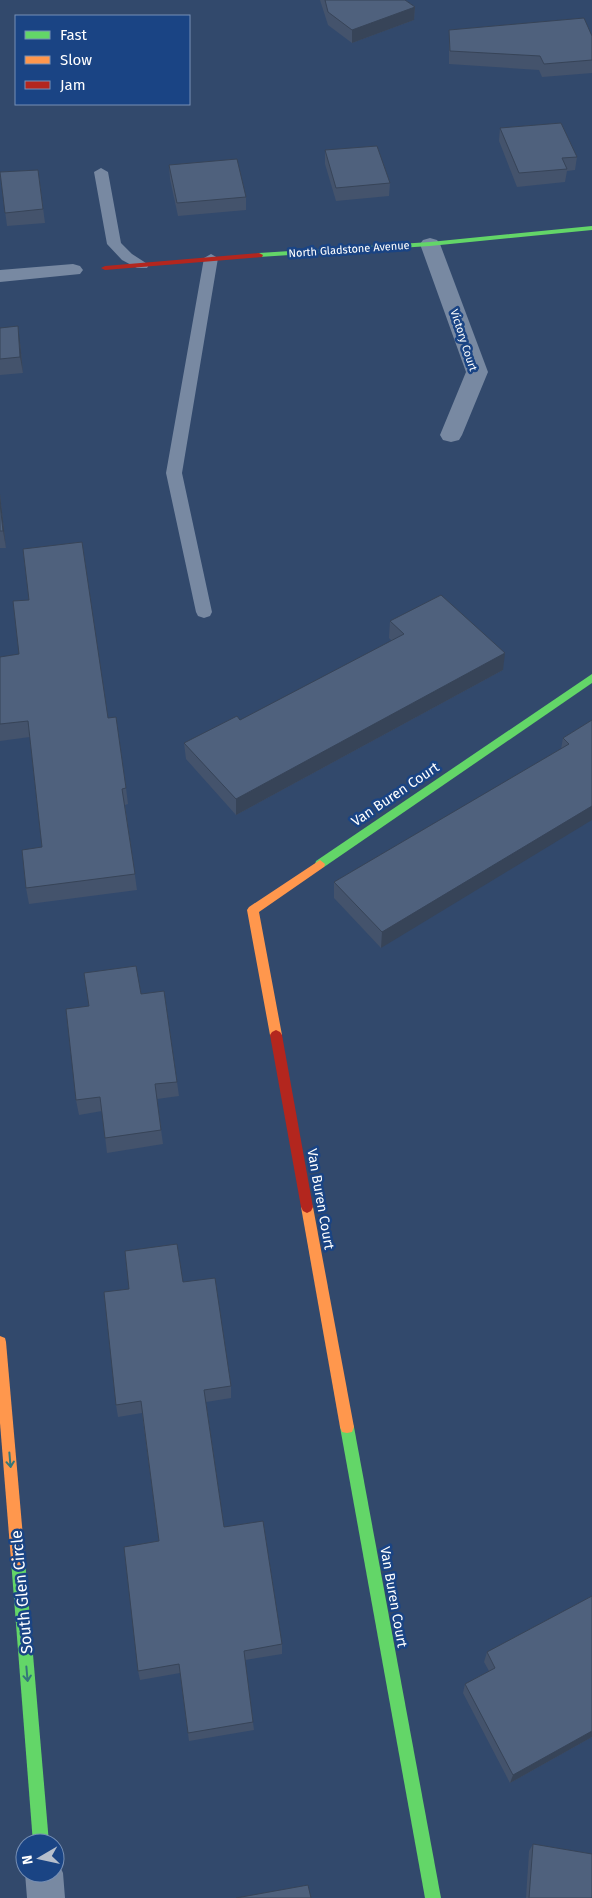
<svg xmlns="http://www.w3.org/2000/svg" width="592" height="1898" font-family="'Fira Sans',sans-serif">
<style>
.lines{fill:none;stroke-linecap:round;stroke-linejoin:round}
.lane{fill:#7889a2;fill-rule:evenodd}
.street{fill:#7889a2;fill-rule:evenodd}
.fast{fill:#63d668;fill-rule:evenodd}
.slow{fill:#ff974d;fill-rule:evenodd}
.jam{fill:#b3261e;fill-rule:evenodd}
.wall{fill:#44536c}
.shaded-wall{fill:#374458}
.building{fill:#4f617d;stroke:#374458}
.oneway{stroke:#34777a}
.labels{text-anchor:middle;stroke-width:5;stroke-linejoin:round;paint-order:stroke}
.far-street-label{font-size:11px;fill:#fff;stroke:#1a4484}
.street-label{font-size:14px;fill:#fff;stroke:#1a4484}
.near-street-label{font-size:16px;fill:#fff;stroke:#1a4484}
</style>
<rect width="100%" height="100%" fill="#32496c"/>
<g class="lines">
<g class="lane">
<polygon points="101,168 108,172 121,243 132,254 149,265 147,268 137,268 122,260 107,244 94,172"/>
<polygon points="211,254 218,258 182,473 212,612 210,616 204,618 198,616 196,612 166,473 204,258"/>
</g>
<g class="street">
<polygon points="430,238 437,240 440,244 488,372 462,435 459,440 451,442 443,440 440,435 466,372 420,244 423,240"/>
<polygon points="73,264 80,266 83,270 80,274 0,282 0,270"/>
<polygon points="55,1859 57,1860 63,1873 65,1898 27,1898 25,1873 55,1873"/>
</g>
<g class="fast">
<polygon points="592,226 592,230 430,246 259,257 255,255 259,253 430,242"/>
<polygon points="592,674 592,683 324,867 316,867 315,864 316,861"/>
<polygon points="347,1421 352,1422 354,1427 441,1898 425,1898 340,1427 342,1422"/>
<polygon points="18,1553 23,1555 25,1560 49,1843 33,1843 11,1560 13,1555"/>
</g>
<g class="slow">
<polygon points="320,860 325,864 324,867 259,912 282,1035 280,1038 276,1040 272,1038 270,1035 247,910 249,907"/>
<polygon points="307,1201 311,1203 313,1207 354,1427 352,1432 347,1433 342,1432 340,1427 301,1207 303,1203"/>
<polygon points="0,1336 5,1338 6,1342 25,1560 23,1565 18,1567 13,1565 11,1560 0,1423"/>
</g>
<g class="jam">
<polygon points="259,253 263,255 262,257 105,270 101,268 105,266"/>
<polygon points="276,1030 280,1032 282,1035 313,1207 311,1211 307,1213 303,1211 301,1207 270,1035 272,1032"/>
</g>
</g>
<g class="wall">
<polygon points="320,0 405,0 415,7 414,20 352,43 328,25"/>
<polygon points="449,30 592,36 592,73 542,77 539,70 449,64"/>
<polygon points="500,128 577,157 575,170 567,171 565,182 517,187 499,141"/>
<polygon points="325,150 390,183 389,196 336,201 325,164"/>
<polygon points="169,165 246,197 246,210 178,216 170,179"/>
<polygon points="38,170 45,223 7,226 0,172"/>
<polygon points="0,328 20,342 23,373 0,375"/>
<polygon points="0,494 6,548 0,548"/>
<polygon points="390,621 503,670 236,815 186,759 184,743 240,720 392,641 389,638"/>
<polygon points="0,657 108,718 126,788 128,804 125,805 137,890 29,904 26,888 42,847 30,737 0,741"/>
<polygon points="592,720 381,948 334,898 334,882 561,749 563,738"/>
<polygon points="141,994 177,1082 179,1096 157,1099 163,1144 107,1153 102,1111 79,1115 76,1100 89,1006"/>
<polygon points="183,1282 231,1386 231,1398 206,1402 224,1527 282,1644 282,1654 245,1660 254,1730 189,1741 180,1673 140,1680 138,1671 159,1541 142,1413 118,1417 116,1405 129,1289"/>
<polygon points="592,1596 592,1737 510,1783 463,1693 465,1684 489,1671 484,1662 487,1652"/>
<polygon points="533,1844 592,1898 526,1898 529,1851"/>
</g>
<g class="shaded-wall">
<polygon points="415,7 414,20 352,43 352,30"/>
<polygon points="18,326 20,342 23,373 20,357"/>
<polygon points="0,494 6,548 3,531 0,503"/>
<polygon points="505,653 503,670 236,815 236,799"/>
<polygon points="592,806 592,820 381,948 382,932"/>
<polygon points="592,1731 592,1737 510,1783 513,1775"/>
</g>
<g class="building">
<polygon points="325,0 405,0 415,7 352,30 328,12"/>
<polygon points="584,18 592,36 592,60 544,64 540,56 450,51 449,30"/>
<polygon points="561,123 577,157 562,158 567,169 519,173 500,128"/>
<polygon points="377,146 390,183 336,188 325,150"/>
<polygon points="237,159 246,197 177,203 169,165"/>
<polygon points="38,170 43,209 5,213 0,172"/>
<polygon points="18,326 20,357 0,359 0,328"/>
<polygon points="0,503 3,531 0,531"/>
<polygon points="82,542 108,718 116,717 126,788 122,789 135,874 26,888 22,850 42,847 28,721 0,724 0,657 19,654 13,601 29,600 23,549"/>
<polygon points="441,595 505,653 236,799 184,743 237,716 240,720 404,634 390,621"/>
<polygon points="592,720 592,806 382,932 334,882 569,744 563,738"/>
<polygon points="136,966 141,994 164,991 177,1082 155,1084 161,1130 105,1138 100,1097 76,1100 66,1009 89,1006 84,973"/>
<polygon points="177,1244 183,1282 215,1278 231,1386 204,1390 224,1527 263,1521 282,1644 244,1651 253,1722 188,1733 179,1664 138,1671 124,1547 159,1541 141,1401 116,1405 104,1292 129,1289 125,1251"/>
<polygon points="592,1596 592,1731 513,1775 465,1684 495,1668 487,1652"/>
<polygon points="533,1844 592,1854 592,1898 529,1898"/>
<polygon points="308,1885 311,1898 236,1898"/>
</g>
<defs><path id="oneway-shaft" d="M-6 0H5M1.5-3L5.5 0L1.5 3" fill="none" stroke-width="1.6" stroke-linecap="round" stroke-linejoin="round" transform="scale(1.25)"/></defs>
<g class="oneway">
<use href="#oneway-shaft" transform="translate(10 1460) rotate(85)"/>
<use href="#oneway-shaft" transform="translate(27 1674) rotate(85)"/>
</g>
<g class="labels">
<g class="far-street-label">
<text transform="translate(349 249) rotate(-4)" y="4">North Gladstone Avenue</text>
<text transform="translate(464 340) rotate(72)" y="4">Victory Court</text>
</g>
<g class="street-label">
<text transform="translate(395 794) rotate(-34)" y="5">Van Buren Court</text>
<text transform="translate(321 1199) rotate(80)" y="5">Van Buren Court</text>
<text transform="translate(394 1597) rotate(80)" y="5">Van Buren Court</text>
</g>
<g class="near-street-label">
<text transform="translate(21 1592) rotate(-95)" y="6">South Glen Circle</text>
</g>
</g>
<rect x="15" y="15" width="175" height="90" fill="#1a4484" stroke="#768fb5"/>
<rect x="25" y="31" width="25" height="8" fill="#63d668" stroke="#768fb5"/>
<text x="60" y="40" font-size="15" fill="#ffffff">Fast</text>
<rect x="25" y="56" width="25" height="8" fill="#ff974d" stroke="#768fb5"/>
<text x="60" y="65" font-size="15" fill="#ffffff">Slow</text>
<rect x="25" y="81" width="25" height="8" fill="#b3261e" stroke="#768fb5"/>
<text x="60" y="90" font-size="15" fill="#ffffff">Jam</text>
<g transform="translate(40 1858) rotate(261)"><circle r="24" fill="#1a4484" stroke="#768fb5"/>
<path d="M0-4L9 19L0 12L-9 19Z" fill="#b7bfcc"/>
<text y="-8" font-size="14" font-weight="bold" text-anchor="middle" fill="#ffffff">N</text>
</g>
</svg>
